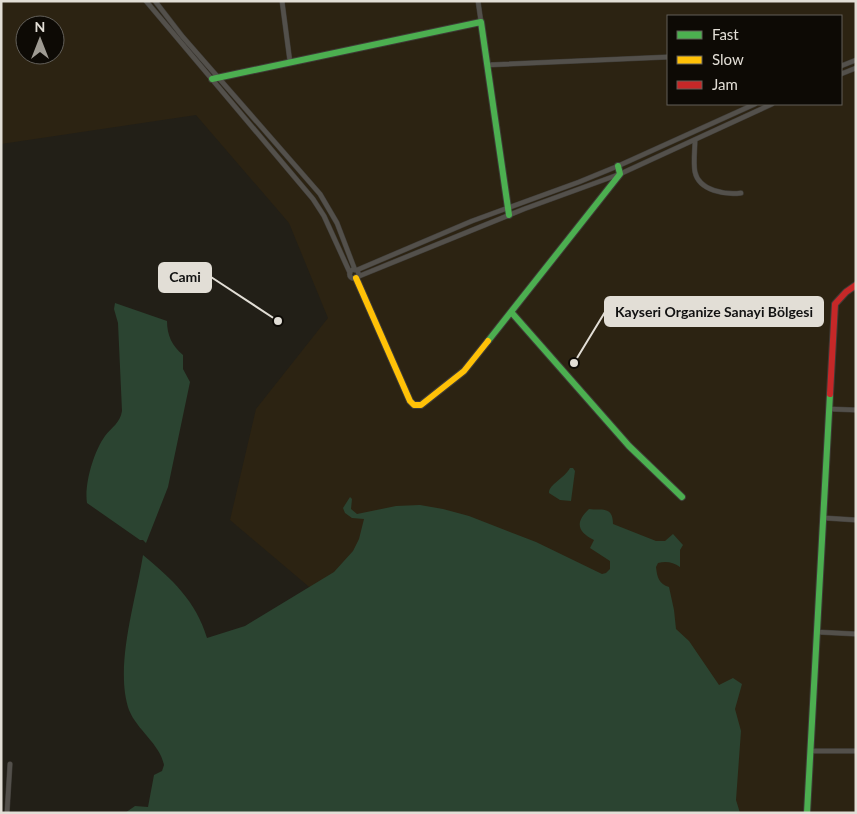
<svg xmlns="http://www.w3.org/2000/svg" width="857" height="814" font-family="Lato,sans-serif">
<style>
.built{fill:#2c2312;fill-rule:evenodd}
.green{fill:#2b4431}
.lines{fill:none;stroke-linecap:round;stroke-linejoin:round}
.street-casing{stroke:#3e3b36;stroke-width:5.5}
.fast-casing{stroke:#3e3b36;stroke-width:8}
.slow-casing{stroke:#3e3b36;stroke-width:8}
.jam-casing{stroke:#3e3b36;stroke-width:8}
.street{stroke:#53504b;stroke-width:4.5}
.fast{stroke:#4caf50;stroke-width:6}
.slow{stroke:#ffc107;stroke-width:6}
.jam{stroke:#c62828;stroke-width:6}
.leader{fill:none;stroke:#e2ded6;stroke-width:2}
.callout-dot{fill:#e2ded6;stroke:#0d0a05;stroke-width:2}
.callout{fill:#e2ded6;stroke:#e2ded6;stroke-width:2}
.callout-label{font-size:14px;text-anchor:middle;font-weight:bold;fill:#111}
</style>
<rect width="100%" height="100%" fill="#221f17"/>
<path class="built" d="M1,1H856V813H576L230,520L256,409L328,318L289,223L196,115L1,144ZM668,16H841V104H668ZM25,25H55V55H25Z"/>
<g class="green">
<path d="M115,303L167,321C167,335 172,346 183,355V369L190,382L168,487L146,543L143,540H140L87,503C84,484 94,451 105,436C112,427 120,423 122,411L118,323L114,309Z"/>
<path d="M570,468H573L575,471L571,501L560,500L549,493C549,484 564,479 570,468Z"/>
<path d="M350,497L352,499L351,509L357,514L396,506L420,505L443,509L469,516L536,542L602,574L606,573L610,569V561L590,548L594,540C577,532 575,522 589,509C601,511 613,505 613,524L656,541H665L673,534L683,545L680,550V567C673,562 666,561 658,563L656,567C657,577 659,584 669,587L674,610L676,629L689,641L719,685L733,678L742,684L735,709L741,731L736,800L740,813H125L135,806L148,807L154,775L162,771L164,765C160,744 137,730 129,710C114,667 136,600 143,555C172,579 196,601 207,638L245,626L334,572L353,551L359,539L364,519L352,518L345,513L343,508Z"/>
</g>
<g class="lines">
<defs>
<g id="street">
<polyline points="146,1 313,199 324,216 350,273"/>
<polyline points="155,1 182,36 320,194 337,223 355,270"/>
<polyline points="282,1 290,62"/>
<polyline points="478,1 481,22"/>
<polyline points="487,65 668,57"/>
<polyline points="841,66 856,60"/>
<polyline points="841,74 856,68"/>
<path d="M695,140C695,150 693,162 695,172C699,191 726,195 741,193"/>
<circle cx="354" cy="274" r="4.5"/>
<polyline points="357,270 472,221 579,182 618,166 755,104"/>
<polyline points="357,277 524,209 620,174 772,104"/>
<polyline points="830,409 856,410"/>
<polyline points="825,518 856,520"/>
<polyline points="817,632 856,634"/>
<polyline points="810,751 856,751"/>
<polyline points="7,813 10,764"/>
</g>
<g id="fast">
<polyline points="212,79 481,22 509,215"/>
<polyline points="512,313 629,446 682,497"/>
<polyline points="488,341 620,174 618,166"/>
<polyline points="807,813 830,394"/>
</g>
<polyline id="slow" points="356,278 410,401 414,405 421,405 464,371 488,341"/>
<polyline id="jam" points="830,394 835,304 846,292 856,285"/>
</defs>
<use href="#street" class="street-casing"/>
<use href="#fast" class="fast-casing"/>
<use href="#slow" class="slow-casing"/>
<use href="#jam" class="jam-casing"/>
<use href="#street" class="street"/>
<use href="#fast" class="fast"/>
<use href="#slow" class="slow"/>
<use href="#jam" class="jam"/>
</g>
<path class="leader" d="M278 321L211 277M574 363L605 312"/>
<g class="callout-dot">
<circle cx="278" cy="321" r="5"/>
<circle cx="574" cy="363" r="5"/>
</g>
<g class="callout">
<rect x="159" y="263" width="52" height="29" rx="5"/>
<rect x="605" y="297" width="218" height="29" rx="5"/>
</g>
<g class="callout-label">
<text x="185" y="282">Cami</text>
<text x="714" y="317">Kayseri Organize Sanayi Bölgesi</text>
</g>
<rect width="857" height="814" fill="none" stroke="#e2ded6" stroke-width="5"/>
<rect x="667" y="15" width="175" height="90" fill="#0d0a05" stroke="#625f59"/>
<rect x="677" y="31" width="25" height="8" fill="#4caf50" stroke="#625f59"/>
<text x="712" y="40" font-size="15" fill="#e2ded6">Fast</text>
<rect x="677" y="56" width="25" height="8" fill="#ffc107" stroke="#625f59"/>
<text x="712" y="65" font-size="15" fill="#e2ded6">Slow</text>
<rect x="677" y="81" width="25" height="8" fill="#c62828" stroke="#625f59"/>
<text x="712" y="90" font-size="15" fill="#e2ded6">Jam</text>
<g transform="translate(40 40)"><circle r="24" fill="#0d0a05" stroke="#625f59"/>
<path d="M0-4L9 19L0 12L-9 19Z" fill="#9f9b93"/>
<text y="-8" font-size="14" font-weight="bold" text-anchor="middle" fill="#e2ded6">N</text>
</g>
</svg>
